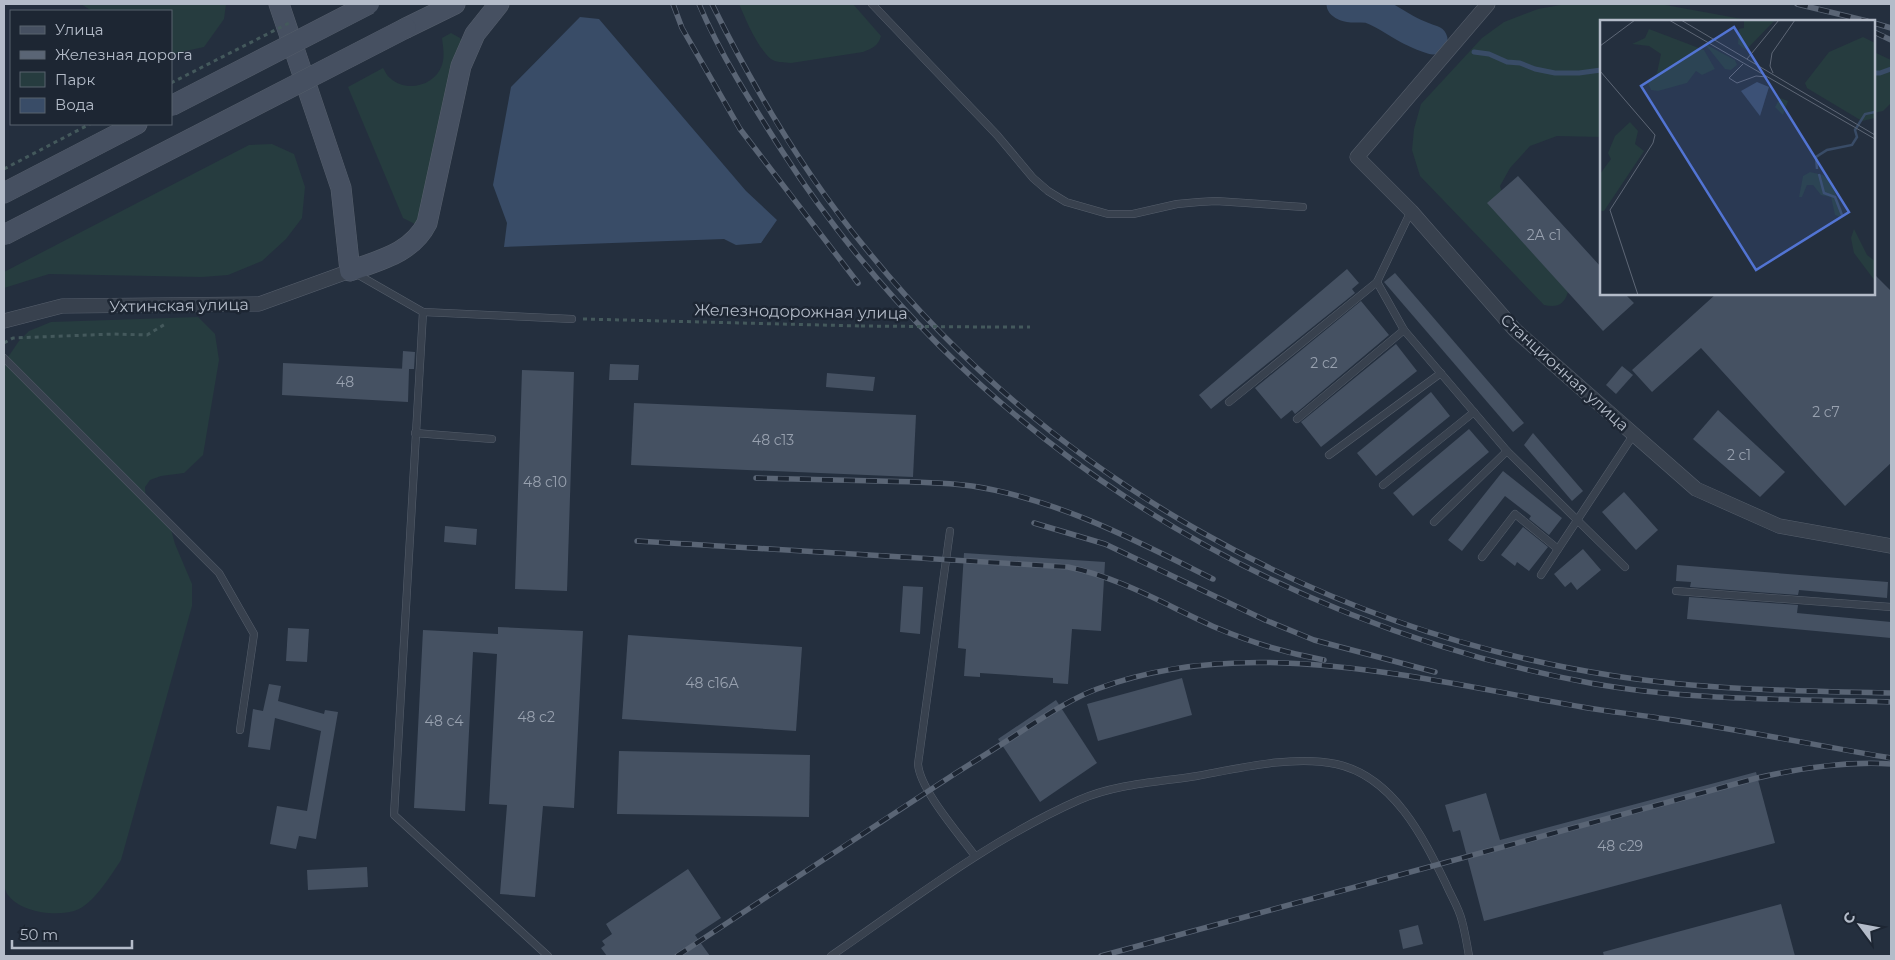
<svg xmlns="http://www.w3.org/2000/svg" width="1895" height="960" font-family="Montserrat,sans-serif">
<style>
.green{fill:#263c3f}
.water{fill:#394c67}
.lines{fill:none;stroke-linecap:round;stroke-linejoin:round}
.stream{stroke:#394c67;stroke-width:5}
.river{stroke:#394c67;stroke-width:29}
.building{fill:#455162}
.lane-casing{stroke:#565f6c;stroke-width:8}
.street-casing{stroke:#565f6c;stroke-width:15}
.secondary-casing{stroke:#565f6c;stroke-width:21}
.path{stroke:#44595c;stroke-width:3;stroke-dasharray:4 4;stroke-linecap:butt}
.lane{stroke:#38414e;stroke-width:7}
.street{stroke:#38414e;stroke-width:14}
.secondary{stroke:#465061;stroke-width:20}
.rail-casing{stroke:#5a6575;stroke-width:5.5}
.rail{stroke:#1d2633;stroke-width:4;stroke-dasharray:11;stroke-linecap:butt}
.secondary-bridge-casing{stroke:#565f6c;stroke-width:21;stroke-linecap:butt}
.path-bridge{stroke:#44595c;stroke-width:3;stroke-dasharray:4 4;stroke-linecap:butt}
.secondary-bridge{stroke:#465061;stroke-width:20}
.labels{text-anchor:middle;stroke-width:5;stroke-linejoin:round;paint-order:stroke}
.number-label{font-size:14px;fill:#98a1af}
.street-label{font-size:16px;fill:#b4bcc9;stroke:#1d2633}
.inset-river{fill:none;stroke:#394c67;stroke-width:2.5}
.inset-road{fill:none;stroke:#5e6776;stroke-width:1}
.view{fill:#5274d3;fill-opacity:0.15;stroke:#5274d3;stroke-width:2.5}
.inset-edge{fill:none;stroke:#b4bcc9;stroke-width:2.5}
</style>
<rect width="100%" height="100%" fill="#242f3e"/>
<g class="green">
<polygon points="81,4 226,4 224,19 204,47 172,54 171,11 92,11"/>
<path d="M739,4H853L881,36C878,46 873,48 863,52L791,63C784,62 777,63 771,59C757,47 746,20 739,4Z"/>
<path d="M1566,4H1660L1753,21H1601V137L1557,136L1530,146L1510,168L1500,186L1505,203L1568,292C1564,305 1557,308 1544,305L1420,176L1412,150L1414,129L1421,104L1482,38L1504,22L1538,9Z"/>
<path d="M451,33L460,38L462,43L422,219L415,224L403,218L348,87L383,68C385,71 387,76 390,78C406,93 435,86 442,65C445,56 443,47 442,38Z"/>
<polygon points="1874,52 1891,60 1891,103 1883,111 1874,113"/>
<polygon points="272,144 294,154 305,187 302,218 286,239 262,261 228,275 202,277 49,274 4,288 4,272 249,145"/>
<path d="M198,317L215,334L219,360L203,455L184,473L161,476L150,480L145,487L146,503L170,526L175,544L192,584V606L121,860C111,875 96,900 79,909C60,918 21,913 8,895C6,893 5,888 4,885V363L19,341L29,331L51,322Z"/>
</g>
<polygon class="water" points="580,17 599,19 746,191 777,220 761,243 736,245 724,239 504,247 507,223 493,185 511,87"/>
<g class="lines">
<g class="stream">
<polyline points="1474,52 1489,54 1507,62 1520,63 1535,69 1555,73 1579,73 1601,70"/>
<polyline points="1874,73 1880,73 1891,69"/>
</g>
<path class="river" d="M1341,4C1349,11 1361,6 1370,9C1387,15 1399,26 1415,33C1421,36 1427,38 1433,40"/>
</g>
<g class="building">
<polygon points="1518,176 1601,267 1601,294 1625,294 1634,303 1603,331 1487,203"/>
<polygon points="1347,269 1359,283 1352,289 1355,293 1211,409 1199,395"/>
<polygon points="1395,273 1524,423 1513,432 1384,282"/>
<polygon points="1874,274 1891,291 1891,463 1845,506 1701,348 1652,392 1632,370 1716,294 1874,294"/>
<polygon points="1361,301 1389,335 1295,414 1292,410 1281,419 1255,388"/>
<polygon points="1396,344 1417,371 1321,447 1301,422"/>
<polygon points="403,351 415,352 414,369 402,369"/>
<polygon points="283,363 409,369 408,402 282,395"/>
<polygon points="610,364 639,365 638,380 609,380"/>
<polygon points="1622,366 1633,375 1616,394 1606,385"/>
<polygon points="522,370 574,372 567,591 515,589"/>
<polygon points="827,373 875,377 873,391 826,387"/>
<polygon points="1431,392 1450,416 1376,476 1357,453"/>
<polygon points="634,403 916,415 913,477 631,465"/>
<polygon points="1718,410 1785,472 1760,497 1693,439"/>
<polygon points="1469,429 1489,452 1413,516 1393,493"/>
<polygon points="1533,433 1583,491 1572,501 1524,445"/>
<polygon points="1503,471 1562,518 1549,535 1529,519 1531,516 1505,496 1462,551 1448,540"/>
<polygon points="1624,492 1658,530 1636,550 1602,512"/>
<polygon points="445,526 477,529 476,545 444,542"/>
<polygon points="1523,527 1548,547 1529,571 1517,562 1515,566 1501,555"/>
<polygon points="1583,549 1601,570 1577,590 1571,582 1565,587 1554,574"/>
<polygon points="964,553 1105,562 1101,631 1072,629 1068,684 1053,683 1053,678 980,673 980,677 964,676 966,649 958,648"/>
<polygon points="1677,565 1888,582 1887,598 1799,590 1798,595 1690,587 1691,582 1676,581"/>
<polygon points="903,586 923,587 920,634 900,632"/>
<polygon points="1689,597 1798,605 1797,613 1891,622 1891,638 1687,619"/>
<polygon points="498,627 583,631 574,808 543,806 535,897 500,894 507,805 489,804 497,654 473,652 465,811 414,808 423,630 498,634"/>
<polygon points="288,628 309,629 307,662 286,661"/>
<polygon points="628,635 802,647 796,731 622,719"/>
<polygon points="1182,678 1192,715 1098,741 1087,704"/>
<polygon points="269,684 281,686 278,701 324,714 325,710 338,712 316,839 299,836 296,849 270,844 277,806 307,811 321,731 275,718 270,750 248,747 253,709 263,711"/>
<polygon points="1056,700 1097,763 1040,802 998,739"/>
<polygon points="619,751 810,755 809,817 617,814"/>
<polygon points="1756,772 1775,843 1484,921 1460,830 1453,832 1445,805 1486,793 1500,840"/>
<polygon points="367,867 368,887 308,890 307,870"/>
<polygon points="688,869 721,918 695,935 710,956 607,956 601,948 605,945 602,941 612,934 606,924"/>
<polygon points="1781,904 1795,956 1604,956 1603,952"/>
<polygon points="1418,925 1423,944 1403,949 1399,930"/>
</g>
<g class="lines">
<defs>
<g id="lane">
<polyline points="872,4 997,135 1033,178 1048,191 1066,202 1108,214 1133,214 1177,204 1199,202 1216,201 1303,207"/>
<polyline points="1411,211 1377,282 1404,330 1507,451 1625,567"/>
<polyline points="355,273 423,312 572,319"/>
<polyline points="423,312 394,815 548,956"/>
<polyline points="4,358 219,573 254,634 240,730"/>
<polyline points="1229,402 1377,282"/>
<polyline points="1297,419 1404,330"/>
<polyline points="415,433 492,439"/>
<polyline points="1329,455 1441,373"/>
<polyline points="1383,485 1474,412"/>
<polyline points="1434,522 1507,451"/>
<path d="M950,531L918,764C920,790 959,834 975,856"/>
<polyline points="1482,557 1515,514 1558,549"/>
<polyline points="1541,575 1634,434"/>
<polyline points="1676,591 1891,607"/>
<path d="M831,956C911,901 989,840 1079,800C1115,784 1158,782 1197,776C1240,768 1293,755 1336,764C1393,776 1423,837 1446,884C1451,896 1459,908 1462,921C1465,932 1467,944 1469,956"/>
</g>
<g id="street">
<polyline points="1488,4 1357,157 1411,211 1515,330 1696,489 1779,526 1891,546"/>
<polyline points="4,321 62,306 259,304 350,271"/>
</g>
<g id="secondary">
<path d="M279,4L341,188L350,271C380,260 412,253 427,223L461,66L475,34L499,4"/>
<polyline points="406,28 455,4"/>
<polyline points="4,193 137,124"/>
</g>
</defs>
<use href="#lane" class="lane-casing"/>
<use href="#street" class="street-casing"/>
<use href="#secondary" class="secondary-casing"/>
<g class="path">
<polyline points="4,169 90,124"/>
<polyline points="583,319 861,326"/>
<polyline points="987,327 1030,327"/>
<polyline points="4,343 13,338 114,334 147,335 167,323"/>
</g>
<use href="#lane" class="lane"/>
<use href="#street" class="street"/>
<use href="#secondary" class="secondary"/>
<defs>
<g id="rail">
<polyline points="673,4 682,28 740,129 858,283"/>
<path d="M699,4C721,56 752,104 782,151C964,434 1260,622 1590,683C1689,701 1791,699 1891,702"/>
<path d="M712,4C755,91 805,175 867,250C1052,479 1324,631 1615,676C1706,690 1799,691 1891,693"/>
<polyline points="1797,4 1867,21"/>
<polyline points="1874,23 1891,28"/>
<polyline points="1874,32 1891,40"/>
<path d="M756,478C796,479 837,480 878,481C909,482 941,482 972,486C1057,499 1137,541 1213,579"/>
<polyline points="1034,523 1105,544 1265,620 1314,640 1435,672"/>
<path d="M637,541L1068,567C1122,578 1167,606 1217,628C1252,643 1287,653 1324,660"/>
<path d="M677,956C770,895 863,833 956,773C980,758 1004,743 1028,727C1050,713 1073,698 1097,689C1250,631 1432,682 1588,708C1611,712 1635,714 1659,718C1737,729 1814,745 1891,758"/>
<path d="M1101,956L1757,778C1801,768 1846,761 1891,764"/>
</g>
</defs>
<use href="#rail" class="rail-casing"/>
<use href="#rail" class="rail"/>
<defs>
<g id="secondary-bridge">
<polyline points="171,106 369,4"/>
<polyline points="4,235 406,28"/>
</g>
</defs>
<use href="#secondary-bridge" class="secondary-bridge-casing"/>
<g class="path-bridge">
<polyline points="171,83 289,23"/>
<polyline points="861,326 987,327"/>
</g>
<use href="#secondary-bridge" class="secondary-bridge"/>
</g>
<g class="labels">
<g class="number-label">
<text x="1544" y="240">2А с1</text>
<text x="1324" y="368">2 с2</text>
<text x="345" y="387">48</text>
<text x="1826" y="417">2 с7</text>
<text x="773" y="445">48 с13</text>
<text x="1739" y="460">2 с1</text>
<text x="545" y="487">48 с10</text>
<text x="712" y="688">48 с16А</text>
<text x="536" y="722">48 с2</text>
<text x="444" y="726">48 с4</text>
<text x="1620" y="851">48 с29</text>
</g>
<g class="street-label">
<text transform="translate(179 305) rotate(-1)" y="6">Ухтинская улица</text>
<text transform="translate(801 311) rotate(1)" y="6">Железнодорожная улица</text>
<text transform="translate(1565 372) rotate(42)" y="6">Станционная улица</text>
</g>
</g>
<g transform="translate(1600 20)">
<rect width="275" height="275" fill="#242f3e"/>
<path d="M144,0H175L146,30L138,24L139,9L144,8ZM49,9L104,30L115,49L102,55L96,51L87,63L58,71L51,70L48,63L57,53L61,34L49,26L32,24L45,18ZM263,17L275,23V98L262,101L207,68L205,63L229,32ZM105,24L135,40L137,45L131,50L125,49ZM180,78L188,81L183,95L175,87ZM30,102L38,111L35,124L44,131L4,191H0V154L11,139L8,133L15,116ZM210,152L223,155L230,161L242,190V198L235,195L231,177L221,175L213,165H207L202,177H199L203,156ZM254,209L267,235L275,241V261L254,233L251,218Z" fill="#263c3f"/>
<path d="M157,62L169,67L160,96L141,71Z" fill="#394c67"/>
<path class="inset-river" d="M217,149L216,137L227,130L252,125L257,117L255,110L265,94L275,92M219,154L224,173L235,177L242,195"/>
<path class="inset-road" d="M69,0L275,119M81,0L275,115M0,26L35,0M147,39L179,0M0,51L55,115L53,123L10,190L38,275M173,53L170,46L172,33L195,0M129,58L143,44M129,58L137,63L156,56L167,57"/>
<path class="view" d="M134,7L249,192L156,250L41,66Z"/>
<rect width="275" height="275" class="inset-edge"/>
</g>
<rect width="1895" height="960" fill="none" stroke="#b4bcc9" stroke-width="10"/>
<rect x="10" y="10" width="162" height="115" fill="#1d2633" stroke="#59626f"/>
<rect x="20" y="26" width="25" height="8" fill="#465061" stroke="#59626f"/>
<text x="55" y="35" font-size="15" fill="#b4bcc9">Улица</text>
<rect x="20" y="51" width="25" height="8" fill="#5a6575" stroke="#59626f"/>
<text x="55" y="60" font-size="15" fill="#b4bcc9">Железная дорога</text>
<rect x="20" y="72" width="25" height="15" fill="#263c3f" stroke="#59626f"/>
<text x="55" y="85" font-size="15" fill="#b4bcc9">Парк</text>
<rect x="20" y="98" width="25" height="15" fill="#394c67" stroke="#59626f"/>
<text x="55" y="110" font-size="15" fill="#b4bcc9">Вода</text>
<g transform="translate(1860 925) rotate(302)" stroke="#1d2633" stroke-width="4" paint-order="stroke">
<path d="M0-4L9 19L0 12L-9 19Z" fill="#b4bcc9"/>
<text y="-8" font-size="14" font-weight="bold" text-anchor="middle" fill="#b4bcc9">С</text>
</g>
<path d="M12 940v8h120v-8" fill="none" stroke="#b4bcc9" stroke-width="2.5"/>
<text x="20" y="940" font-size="15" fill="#b4bcc9" stroke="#1d2633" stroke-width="4" paint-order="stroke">50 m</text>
</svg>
